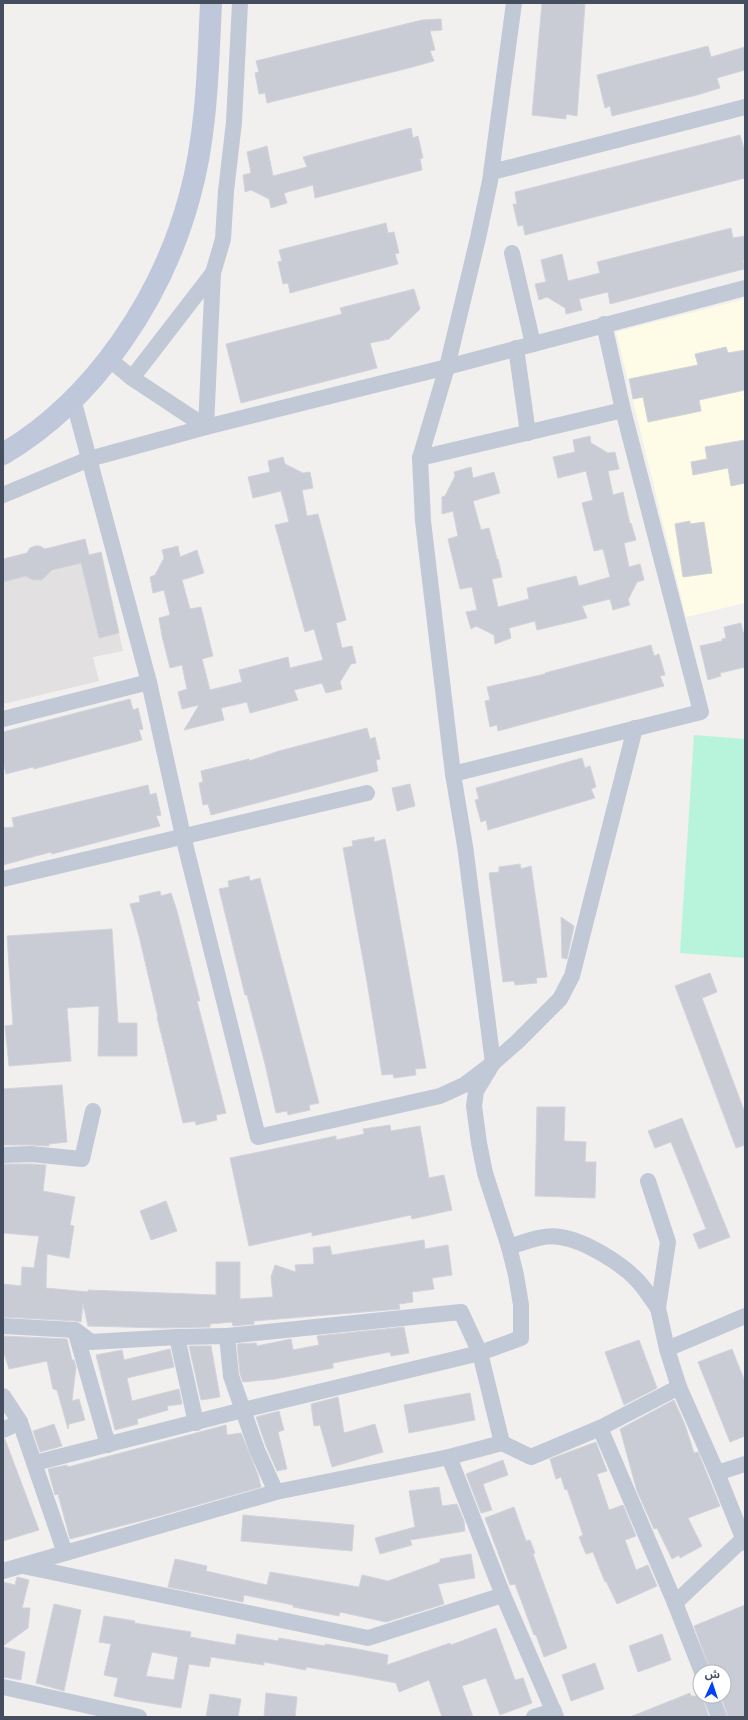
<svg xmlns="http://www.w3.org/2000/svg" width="748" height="1720" font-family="Quicksand,'Noto Sans Arabic',sans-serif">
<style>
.commercial{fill:#fefce7}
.education{fill:#e3e0e1}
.green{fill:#b8f4db}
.building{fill:#caccd5;stroke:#d2d3db;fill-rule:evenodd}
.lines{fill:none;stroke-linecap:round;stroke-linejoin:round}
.street{stroke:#c1c8d6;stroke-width:16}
.secondary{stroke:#bfc7da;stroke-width:22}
</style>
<rect width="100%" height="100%" fill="#f2efef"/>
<polygon class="commercial" points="745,299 745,603 686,617 616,332"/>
<polygon class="education" points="85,539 89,555 101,552 123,651 93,657 99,681 3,704 3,559 27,553 30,548 35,546 40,546 45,549"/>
<polygon class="green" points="694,735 745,739 745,958 680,953"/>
<g class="building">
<polygon points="542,3 585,4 577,116 566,114 566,119 532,115"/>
<polygon points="441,19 442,30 430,31 435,50 430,51 434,61 409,68 267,103 265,93 259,94 255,73 259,72 256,61 422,20"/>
<polygon points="708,46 711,57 745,47 745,70 717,78 720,88 697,95 612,116 610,106 605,108 597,75"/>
<polygon points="411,128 413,138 418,136 423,158 420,159 422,170 315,198 313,185 284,193 287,203 271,208 269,199 251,190 245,192 243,175 251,173 247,152 267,146 273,176 307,167 303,157"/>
<polygon points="740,135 745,152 745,178 525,235 523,225 518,226 513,204 517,204 515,192"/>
<polygon points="386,223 388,233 394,232 399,253 395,254 398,264 290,293 288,283 283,284 278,262 282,261 279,250"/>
<polygon points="731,228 733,238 745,236 745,260 743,260 744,269 610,304 608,292 579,299 582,310 566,314 565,308 547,297 539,300 535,284 546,282 541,260 562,254 568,281 600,273 597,262"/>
<polygon points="414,289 420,309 389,339 370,343 377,368 241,403 226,344 342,314 340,308"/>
<polygon points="726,347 728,353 745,350 745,390 699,400 701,411 648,422 643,397 633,399 629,379 698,365 695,354"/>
<polygon points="590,436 591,443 608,453 615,452 619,469 608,471 613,495 623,492 630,524 631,523 636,540 624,543 629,567 640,564 644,580 637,582 628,600 630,605 613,610 610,599 582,606 587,618 537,630 535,621 509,628 511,638 495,644 494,635 476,626 471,629 466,612 477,610 472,587 460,589 448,539 458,536 453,511 442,514 442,497 445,496 455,476 454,472 471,467 473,478 494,472 500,493 473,501 481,530 489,528 497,559 498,559 502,577 492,579 498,607 529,599 527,588 576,576 579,586 610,577 603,549 594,551 582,503 593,500 586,471 558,478 553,457 575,452 573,440"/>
<polygon points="745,440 745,483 731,486 728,468 693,475 691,462 707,459 705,447"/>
<polygon points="283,457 285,464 303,473 310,472 313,488 302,490 307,516 318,514 346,620 336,623 342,648 352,646 356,663 351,664 340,682 342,689 326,693 322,683 294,690 298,700 250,713 247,702 221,708 224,720 184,730 199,705 182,709 178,692 187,689 182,665 170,668 162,636 159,618 170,615 164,590 153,593 150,577 155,575 164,558 162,550 178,546 180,557 197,550 204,573 182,580 190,609 201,607 213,656 202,659 210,690 242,682 239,670 288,657 290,668 323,660 314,629 305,632 275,525 289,522 281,491 253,498 248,477 270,472 268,461"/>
<polygon points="690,521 690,524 704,522 712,573 683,577 675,524"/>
<polygon points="85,539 89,555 101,552 119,633 99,638 81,563 52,570 42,580 33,580 26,576 3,582 3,559 27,553 30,548 35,546 40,546 45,549"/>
<polygon points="741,623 743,632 745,632 745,667 720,673 721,676 708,680 700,646 722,641 722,639 726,638 724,627"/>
<polygon points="651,645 654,656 659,654 665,675 660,676 664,686 498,731 497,725 490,727 485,701 490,700 487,687 545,674 545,673"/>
<polygon points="130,699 133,710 138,708 143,729 139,730 142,740 34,769 33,767 6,774 3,762 3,732"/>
<polygon points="367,728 370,739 375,737 380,759 376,760 378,771 211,815 208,804 203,805 199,783 203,782 201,771 249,759 249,761 279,751"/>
<polygon points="582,758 585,768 590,766 596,787 591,789 595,798 488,830 486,820 481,822 475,800 479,799 476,788"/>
<polygon points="410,784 415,806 397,811 392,788"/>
<polygon points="148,785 150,795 156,793 161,815 156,816 160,826 52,854 51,852 3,865 3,828 14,827 12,818"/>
<polygon points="374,837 374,842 385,839 390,864 426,1068 415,1069 416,1075 394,1078 393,1074 382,1075 367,982 343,848 353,846 352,841"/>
<polygon points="520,864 521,869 531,866 547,977 536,978 537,983 515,985 514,981 503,982 489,873 499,872 499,867"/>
<polygon points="249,876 250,881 260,878 319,1103 309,1105 310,1110 288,1115 287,1111 276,1113 265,1064 247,995 245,995 219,889 229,887 228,881"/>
<polygon points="160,891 161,896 171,893 177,911 200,1001 197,1001 226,1113 216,1115 217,1120 196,1125 195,1121 183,1123 157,1017 158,1017 139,936 130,904 140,902 139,896"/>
<polygon points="561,917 574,926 567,959 562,958"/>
<polygon points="112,929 118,1023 137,1023 137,1056 98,1056 99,1006 67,1008 71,1061 9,1066 5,1026 13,1025 7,936"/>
<polygon points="710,973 717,992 702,998 745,1113 745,1145 736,1148 675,986"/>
<polygon points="62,1085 67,1142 49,1144 49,1146 31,1145 3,1145 3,1089"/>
<polygon points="537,1107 565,1107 564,1141 586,1142 585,1162 596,1162 595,1198 535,1196"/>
<polygon points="682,1118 730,1237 699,1249 693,1234 706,1229 671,1142 655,1148 648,1131"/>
<polygon points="390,1125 391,1131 420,1126 429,1178 444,1175 452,1210 412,1219 411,1215 312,1236 312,1232 249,1246 230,1158 336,1136 336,1140 364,1134 363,1129"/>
<polygon points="3,1164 31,1164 46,1165 43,1191 75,1197 70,1225 74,1226 69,1258 47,1254 46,1288 88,1292 88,1290 216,1295 216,1262 240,1262 240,1299 273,1297 271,1277 275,1265 296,1272 295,1265 314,1264 313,1248 330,1246 332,1255 424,1240 425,1249 448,1245 452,1275 432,1278 434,1289 412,1292 413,1302 399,1304 400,1309 254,1321 254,1324 233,1326 232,1322 210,1324 210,1327 162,1328 88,1326 83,1304 81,1322 76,1321 3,1317 3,1284 21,1286 22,1267 34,1268 39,1236 3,1233"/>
<polygon points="166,1201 177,1231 151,1240 140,1211"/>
<polygon points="404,1327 409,1353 391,1356 390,1352 333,1363 333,1368 275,1379 243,1382 240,1374 237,1344 256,1343 257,1346 291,1339 293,1350 319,1345 317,1336"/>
<polygon points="3,1336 67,1339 72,1360 74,1360 76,1367 72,1401 79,1399 85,1420 69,1424 68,1429 57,1390 53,1389 47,1361 9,1369 3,1350"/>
<polygon points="639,1340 657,1388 624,1405 605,1352"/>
<polygon points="189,1346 211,1346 220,1397 201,1400"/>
<polygon points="170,1349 174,1367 127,1378 132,1401 179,1389 182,1404 167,1406 168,1410 137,1419 138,1424 115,1430 96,1355 122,1350 124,1360"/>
<polygon points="732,1349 745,1382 745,1436 730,1442 698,1362"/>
<polygon points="470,1393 475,1420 409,1433 404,1405"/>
<polygon points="338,1397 344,1433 375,1424 383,1452 332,1467 320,1425 314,1426 311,1404"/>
<polygon points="674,1400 685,1425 694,1453 698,1452 720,1506 688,1518 702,1546 680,1558 679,1555 672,1559 657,1528 654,1529 637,1491 620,1429"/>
<polygon points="279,1411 284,1430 278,1432 287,1469 277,1471 266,1446 256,1417"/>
<polygon points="54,1424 62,1446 40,1452 33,1431"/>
<polygon points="226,1425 227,1435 241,1433 258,1475 261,1487 152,1518 70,1539 58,1494 55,1495 48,1469 67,1465 68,1467"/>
<polygon points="3,1439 5,1439 39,1530 3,1541"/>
<polygon points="596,1442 607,1471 597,1474 609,1510 623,1505 636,1536 625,1540 636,1570 648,1565 657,1586 617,1604 606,1581 605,1582 593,1552 586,1554 579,1537 583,1535 567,1489 565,1490 561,1477 556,1479 550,1459"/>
<polygon points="503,1460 508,1475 483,1484 492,1510 481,1513 466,1474"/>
<polygon points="439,1487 442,1506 457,1504 464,1521 465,1531 410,1540 412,1545 380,1554 375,1538 415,1527 409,1491"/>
<polygon points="514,1507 526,1541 530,1540 535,1553 533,1554 567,1648 544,1657 536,1635 534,1635 515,1584 510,1585 485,1518"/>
<polygon points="243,1515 354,1525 352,1551 241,1541"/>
<polygon points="471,1554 475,1578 438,1584 444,1604 386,1622 340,1612 339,1616 293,1607 293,1605 244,1595 243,1602 168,1587 175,1559 207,1566 206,1571 267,1585 270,1572 359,1587 362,1575 388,1581 440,1562 440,1559"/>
<polygon points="17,1577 29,1580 22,1608 30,1608 28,1628 3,1646 3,1582 15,1585"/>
<polygon points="54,1604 81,1610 64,1691 36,1683"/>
<polygon points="745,1605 745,1717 728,1717 721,1696 724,1696 724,1672 711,1672 694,1626"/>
<path d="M104,1616L135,1621L134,1623L191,1632L190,1637L235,1645L237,1634L278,1641L279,1638L325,1646V1644L357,1649L388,1655L387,1665L450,1643L451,1645L496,1628L515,1680L523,1678L532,1703L500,1715L486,1678L462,1686L473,1717H442L429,1680L399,1692L396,1683L353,1675L306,1667V1670L264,1662V1665L211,1657L209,1667L189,1664L181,1708L132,1700L114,1696L118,1678L104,1675L111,1644L99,1642ZM152,1652L178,1657L174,1680L146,1676Z"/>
<polygon points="662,1634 671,1660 638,1672 629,1646"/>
<polygon points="3,1647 25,1652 21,1680 3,1677"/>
<polygon points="595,1663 604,1689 571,1701 562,1675"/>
<polygon points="266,1693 297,1697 295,1717 264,1717"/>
<polygon points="690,1693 691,1696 702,1696 709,1717 630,1717"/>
<polygon points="210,1694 241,1699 238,1717 206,1717"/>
</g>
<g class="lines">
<g class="street">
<polyline points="492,172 745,107"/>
<polyline points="512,253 533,344"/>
<polyline points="516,348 528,433"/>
<polyline points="109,359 132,378 206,427 447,367 745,288"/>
<polyline points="132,378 213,273 223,239 226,191 234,122 240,3"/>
<polyline points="73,399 149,682 183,836 258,1137 440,1096 464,1085 493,1063 517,1042 560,999 572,976 635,728"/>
<polyline points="420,458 623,410"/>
<polyline points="3,495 89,459 206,427 213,273"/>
<polyline points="3,719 149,682"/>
<polyline points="453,774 701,712 623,410 604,324"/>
<polyline points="3,879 367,793"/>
<polyline points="3,1155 31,1154 82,1159 93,1111"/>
<polyline points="648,1181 668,1242 658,1308 667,1349 679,1387 717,1473 745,1543"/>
<path d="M509,1247C525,1242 543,1234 560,1237C584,1240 621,1263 637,1280C645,1288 651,1299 658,1308"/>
<polyline points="3,1326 75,1330 91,1342 177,1337 227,1336 231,1376 257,1450 276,1492"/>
<polyline points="75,1330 108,1445"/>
<polyline points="227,1336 461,1312 480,1353 502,1443"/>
<polyline points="177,1337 196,1423"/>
<polyline points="667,1349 745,1316"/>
<polyline points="3,1396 20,1422 65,1553"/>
<polyline points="600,1428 675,1603 702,1672"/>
<polyline points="3,1430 20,1422"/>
<polyline points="449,1457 503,1595 556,1717"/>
<polyline points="35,1463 243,1410 480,1353 521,1338 521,1305 516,1275 509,1247 485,1173 479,1143 474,1106 476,1091 493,1063 465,846 453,774 423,521 420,458 447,367 478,238 490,181 514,3"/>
<polyline points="717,1473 745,1464"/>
<polyline points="23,1566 368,1638 503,1595"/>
<polyline points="3,1571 276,1492 449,1457 502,1443 531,1457 600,1428 679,1387"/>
<polyline points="675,1603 743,1539"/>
<polyline points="3,1687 139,1717"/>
<polyline points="711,1696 719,1717"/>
<polyline points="534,1717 554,1711"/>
</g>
<path class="secondary" d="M3,454C95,400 163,297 190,195C207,133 208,67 211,3"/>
</g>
<rect width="748" height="1720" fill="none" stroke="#454e5f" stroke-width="8"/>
<g transform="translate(712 1684) rotate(3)"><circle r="19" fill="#ffffff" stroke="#b5b8bf"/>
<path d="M0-3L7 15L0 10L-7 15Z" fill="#0440f6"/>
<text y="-6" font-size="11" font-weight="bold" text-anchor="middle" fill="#454e5f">ش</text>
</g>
</svg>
